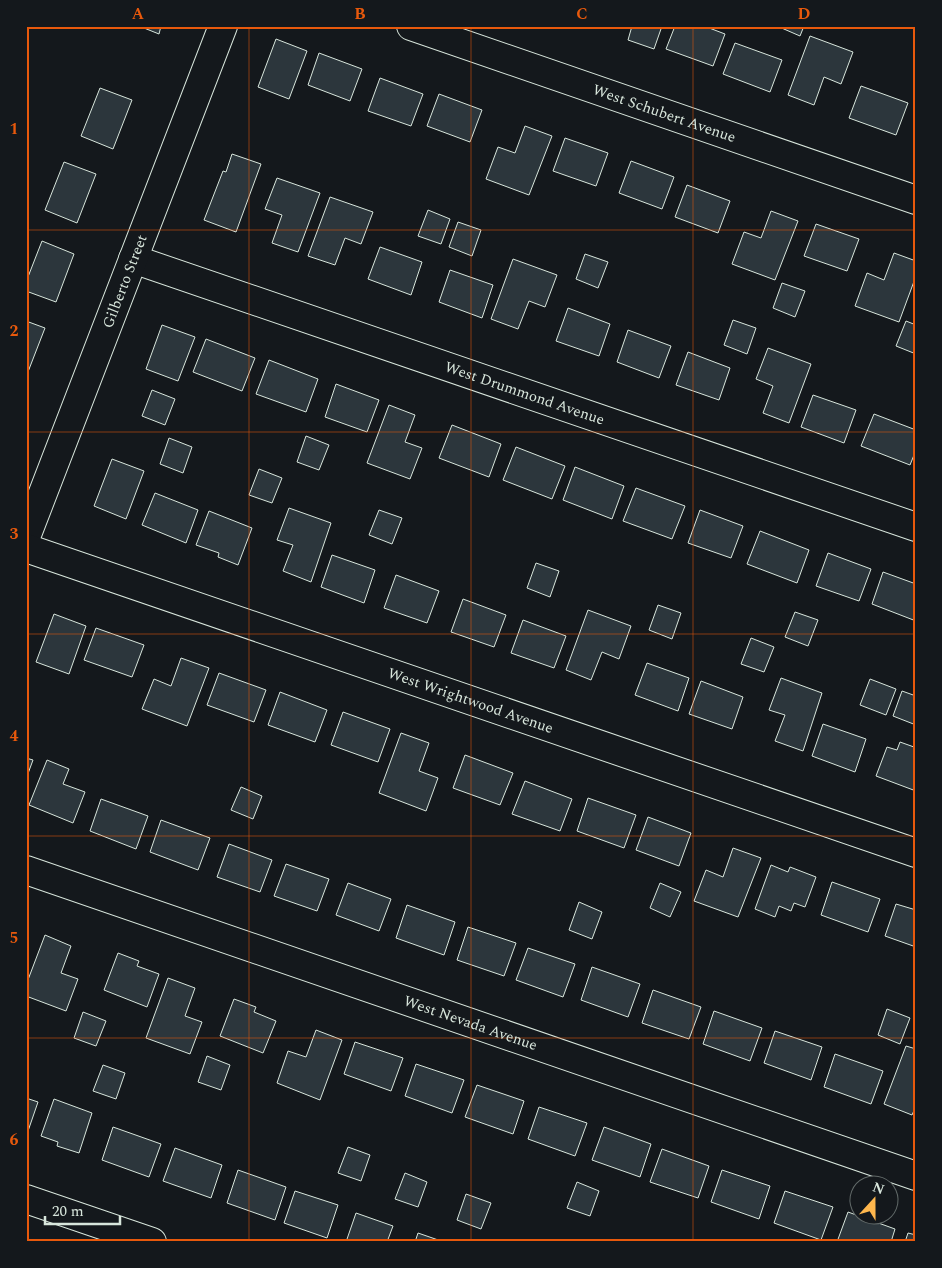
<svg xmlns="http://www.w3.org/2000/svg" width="942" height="1268" font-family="Spectral,serif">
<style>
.building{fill:#2c363c;stroke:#d8e6dc}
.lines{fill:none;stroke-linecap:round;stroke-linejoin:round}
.minor-casing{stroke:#d8e6dc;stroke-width:30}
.minor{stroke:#14181c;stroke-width:28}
.grid{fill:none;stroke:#e8590c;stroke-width:1;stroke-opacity:0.55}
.labels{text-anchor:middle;stroke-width:4;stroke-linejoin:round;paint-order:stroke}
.street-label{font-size:15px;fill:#d8e6dc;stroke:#14181c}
.neatline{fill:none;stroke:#e8590c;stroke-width:2}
.grid-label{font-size:16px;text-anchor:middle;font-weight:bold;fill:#e8590c}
</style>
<rect width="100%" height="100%" fill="#14181c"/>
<g class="building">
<polygon points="139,26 161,26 159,34"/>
<polygon points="632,26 662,26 654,49 628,40"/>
<polygon points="675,26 704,26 725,34 713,66 666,49"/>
<polygon points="777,26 804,26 800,36"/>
<polygon points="810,36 853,52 841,84 824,77 814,105 788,95"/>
<polygon points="276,39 307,51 289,99 258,87"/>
<polygon points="735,43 782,60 770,92 723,74"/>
<polygon points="319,53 362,69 350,101 308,85"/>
<polygon points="380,78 423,94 411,126 368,111"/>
<polygon points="861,86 908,103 896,135 849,118"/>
<polygon points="100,88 132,100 113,149 81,136"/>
<polygon points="439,94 482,110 470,142 427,126"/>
<polygon points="525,126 552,136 529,195 486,179 498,147 515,153"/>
<polygon points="565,138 608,153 596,186 553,171"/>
<polygon points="232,154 261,164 236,232 204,220 223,171 226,172"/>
<polygon points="631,161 674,177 662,209 619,193"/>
<polygon points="64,162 96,174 77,223 45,210"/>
<polygon points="277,178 320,193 298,252 272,243 282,215 265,209"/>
<polygon points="687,185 730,201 718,233 675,217"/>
<polygon points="330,197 373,212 361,244 345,238 335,265 308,256"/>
<polygon points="428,210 450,219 441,244 418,236"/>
<polygon points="771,211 798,221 775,280 732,264 744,232 761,238"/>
<polygon points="458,222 481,230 472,256 449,247"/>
<polygon points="816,224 859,239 847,271 804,256"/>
<polygon points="42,241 74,254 56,302 26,291 26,282"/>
<polygon points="380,247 422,262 411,295 368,279"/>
<polygon points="894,253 916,261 916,276 899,322 855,306 867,273 884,280"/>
<polygon points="585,254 608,262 598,288 576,279"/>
<polygon points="513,259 557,275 545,307 529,301 518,329 491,319"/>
<polygon points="450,270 493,285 482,318 439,302"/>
<polygon points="782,283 805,291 795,317 773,308"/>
<polygon points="568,308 610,324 599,356 556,341"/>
<polygon points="733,320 756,328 747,354 724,345"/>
<polygon points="26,321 45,328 26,377"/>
<polygon points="906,321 916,325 916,354 896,346"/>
<polygon points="162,325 195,337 178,381 146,369"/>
<polygon points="628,330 671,346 659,378 617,362"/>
<polygon points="206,339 255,358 242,391 193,372"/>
<polygon points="768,348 811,364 789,423 763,413 773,386 756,379"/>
<polygon points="688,352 730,368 719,400 676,385"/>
<polygon points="269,360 318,379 306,412 256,394"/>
<polygon points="336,384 379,400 367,432 325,417"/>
<polygon points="152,390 175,399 165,425 142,416"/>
<polygon points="813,395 856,410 844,443 801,427"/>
<polygon points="389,405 415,415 405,442 422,448 410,479 367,463"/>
<polygon points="874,414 916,430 916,450 910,465 861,446"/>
<polygon points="452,425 501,444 489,477 439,458"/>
<polygon points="306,436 329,445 319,470 297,462"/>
<polygon points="169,438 192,447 183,473 160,464"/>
<polygon points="516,447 565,466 552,499 503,480"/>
<polygon points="112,459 144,471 126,519 94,506"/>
<polygon points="575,467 624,486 612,519 563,500"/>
<polygon points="259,469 282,478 272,503 249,495"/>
<polygon points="636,488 685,506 672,539 623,521"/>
<polygon points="155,493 198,510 186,543 142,525"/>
<polygon points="289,508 331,523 311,582 283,571 293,545 277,540"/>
<polygon points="379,510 402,518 392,544 369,535"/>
<polygon points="700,510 743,526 731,558 688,543"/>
<polygon points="209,511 252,528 238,565 218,557 219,553 196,545"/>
<polygon points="760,531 809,550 797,583 747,564"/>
<polygon points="828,553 871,569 859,601 816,586"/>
<polygon points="332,555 375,570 364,603 321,587"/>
<polygon points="536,563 559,571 550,597 527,588"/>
<polygon points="883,572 916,584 916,621 872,604"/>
<polygon points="396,575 439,591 427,623 384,608"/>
<polygon points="463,599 506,615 494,647 451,632"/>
<polygon points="658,605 681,613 672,639 649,630"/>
<polygon points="588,610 631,626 619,659 602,652 591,680 566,670"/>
<polygon points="795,612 818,620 808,646 785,637"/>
<polygon points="54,614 86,626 69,674 36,662"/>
<polygon points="523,620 566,636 554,668 511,653"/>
<polygon points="96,628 144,645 132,677 84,660"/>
<polygon points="751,638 774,647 764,672 741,664"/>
<polygon points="181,658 209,668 187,726 142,709 154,679 171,686"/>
<polygon points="647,663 689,678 678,711 635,695"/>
<polygon points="219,673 266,690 254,722 207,705"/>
<polygon points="781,678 822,693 803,751 775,741 785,715 769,710"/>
<polygon points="870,679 896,689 886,715 860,705"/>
<polygon points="701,681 743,697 732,729 689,714"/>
<polygon points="902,691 916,696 916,725 893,716"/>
<polygon points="280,692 327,710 315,742 268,725"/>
<polygon points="343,712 390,729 378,762 331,745"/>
<polygon points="823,724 866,739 855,772 812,756"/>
<polygon points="401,733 429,743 419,771 438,778 426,811 379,793"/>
<polygon points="916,741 916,791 876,776 887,747 897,750 900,742 914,747"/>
<polygon points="465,755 513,773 500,805 453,788"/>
<polygon points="26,758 33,760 26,779"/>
<polygon points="47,760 69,769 63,784 85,792 73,823 29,805"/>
<polygon points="525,781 572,799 560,831 512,814"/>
<polygon points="241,787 262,796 253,819 231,810"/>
<polygon points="588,798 636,815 624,848 577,831"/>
<polygon points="101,799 148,816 136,849 90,831"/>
<polygon points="648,817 691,833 679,866 636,850"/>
<polygon points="161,820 210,838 198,870 150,852"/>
<polygon points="229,844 272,860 260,892 217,877"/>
<polygon points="733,848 761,858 738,917 694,901 706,870 723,877"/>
<polygon points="286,864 329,879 317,911 274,896"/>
<polygon points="771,865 788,872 790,867 816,877 805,907 794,903 791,911 779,906 775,917 755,909"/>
<polygon points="832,882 880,899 868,932 821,915"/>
<polygon points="348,883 391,899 379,931 336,915"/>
<polygon points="660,883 681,892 670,917 650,908"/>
<polygon points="579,902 602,912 592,939 569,930"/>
<polygon points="896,904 916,910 916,947 885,936"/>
<polygon points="407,905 455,922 444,955 396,938"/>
<polygon points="468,927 516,943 504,976 457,960"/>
<polygon points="45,935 71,946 61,973 78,979 66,1011 26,996 26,985"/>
<polygon points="528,948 575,964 563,997 516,980"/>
<polygon points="118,953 139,961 137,966 159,974 147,1007 104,990"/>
<polygon points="592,967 640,984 628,1017 581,1000"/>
<polygon points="168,978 195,988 185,1016 202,1022 190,1054 146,1038"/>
<polygon points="653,990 701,1007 689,1039 642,1023"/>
<polygon points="234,999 256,1007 254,1012 276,1021 263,1053 220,1036"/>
<polygon points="887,1009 910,1018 900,1044 878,1035"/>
<polygon points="714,1011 762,1028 750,1061 703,1044"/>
<polygon points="83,1012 106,1021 96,1046 74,1038"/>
<polygon points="316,1030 342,1040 320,1100 277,1083 288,1051 306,1057"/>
<polygon points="775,1031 822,1047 811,1080 764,1063"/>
<polygon points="355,1042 403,1058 391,1091 344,1074"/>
<polygon points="906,1046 916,1049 916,1106 912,1115 884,1104"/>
<polygon points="835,1054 883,1071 871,1104 824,1087"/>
<polygon points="207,1056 230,1065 221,1090 198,1082"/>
<polygon points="416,1064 464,1080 452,1113 405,1096"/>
<polygon points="103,1065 125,1073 116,1099 93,1091"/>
<polygon points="477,1085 524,1101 513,1134 465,1117"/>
<polygon points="26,1098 38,1102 27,1134 26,1134"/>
<polygon points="54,1099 92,1113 79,1153 57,1146 58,1142 41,1136"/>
<polygon points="539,1107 587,1123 575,1156 528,1139"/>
<polygon points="113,1127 161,1144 149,1177 102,1160"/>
<polygon points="604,1127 651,1144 640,1177 592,1160"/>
<polygon points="348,1147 370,1155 361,1181 338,1173"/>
<polygon points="175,1148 222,1165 211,1198 163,1181"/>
<polygon points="662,1149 709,1166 698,1198 650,1182"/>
<polygon points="238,1170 286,1187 275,1220 227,1203"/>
<polygon points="722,1170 770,1186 759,1219 711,1202"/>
<polygon points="405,1173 427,1182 418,1207 395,1199"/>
<polygon points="577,1182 599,1191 590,1216 567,1208"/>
<polygon points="295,1191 338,1205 327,1238 284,1223"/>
<polygon points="785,1191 833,1207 821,1240 774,1223"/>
<polygon points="466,1194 491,1203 481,1229 457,1220"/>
<polygon points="848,1212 895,1229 891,1242 837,1242"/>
<polygon points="356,1213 393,1226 387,1242 346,1242"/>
<polygon points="418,1233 444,1242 415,1242"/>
<polygon points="908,1233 916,1235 916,1242 905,1242"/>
</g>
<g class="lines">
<defs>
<g id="minor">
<path id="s1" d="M411,26L916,200"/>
<path id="s2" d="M133,259L916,527"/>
<path id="s3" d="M26,537L223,26"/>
<path id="s4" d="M26,548L916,853"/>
<path id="s5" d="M26,870L916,1176"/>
<polyline points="26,1199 152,1242"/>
</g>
</defs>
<use href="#minor" class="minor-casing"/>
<use href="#minor" class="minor"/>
</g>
<path class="grid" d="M249,26V1242M471,26V1242M693,26V1242M26,230H916M26,432H916M26,634H916M26,836H916M26,1038H916"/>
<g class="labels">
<g class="street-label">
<text dy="5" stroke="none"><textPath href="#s1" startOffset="268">West Schubert Avenue</textPath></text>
<text dy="5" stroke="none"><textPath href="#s3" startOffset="274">Gilberto Street</textPath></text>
<text dy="5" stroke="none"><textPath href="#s2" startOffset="414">West Drummond Avenue</textPath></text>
<text dy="5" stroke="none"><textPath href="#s4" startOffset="470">West Wrightwood Avenue</textPath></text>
<text dy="5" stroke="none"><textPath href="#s5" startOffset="470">West Nevada Avenue</textPath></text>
</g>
</g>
<rect width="942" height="1268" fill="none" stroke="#14181c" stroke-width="55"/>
<g transform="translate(874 1200) rotate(21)"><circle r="24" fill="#14181c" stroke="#626a69"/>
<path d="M0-4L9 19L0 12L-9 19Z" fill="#ffb74d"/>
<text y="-8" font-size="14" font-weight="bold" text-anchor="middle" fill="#d8e6dc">N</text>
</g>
<path d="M45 1216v8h75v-8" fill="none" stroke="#d8e6dc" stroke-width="2.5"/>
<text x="52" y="1216" font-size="15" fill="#d8e6dc" stroke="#14181c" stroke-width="4" paint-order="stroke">20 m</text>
<rect x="28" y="28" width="886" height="1212" class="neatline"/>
<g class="grid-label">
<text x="138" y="19">A</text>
<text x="360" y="19">B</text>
<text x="582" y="19">C</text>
<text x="804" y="19">D</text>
<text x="14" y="134">1</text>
<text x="14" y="336">2</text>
<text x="14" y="539">3</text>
<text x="14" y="741">4</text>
<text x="14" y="943">5</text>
<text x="14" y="1145">6</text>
</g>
</svg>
